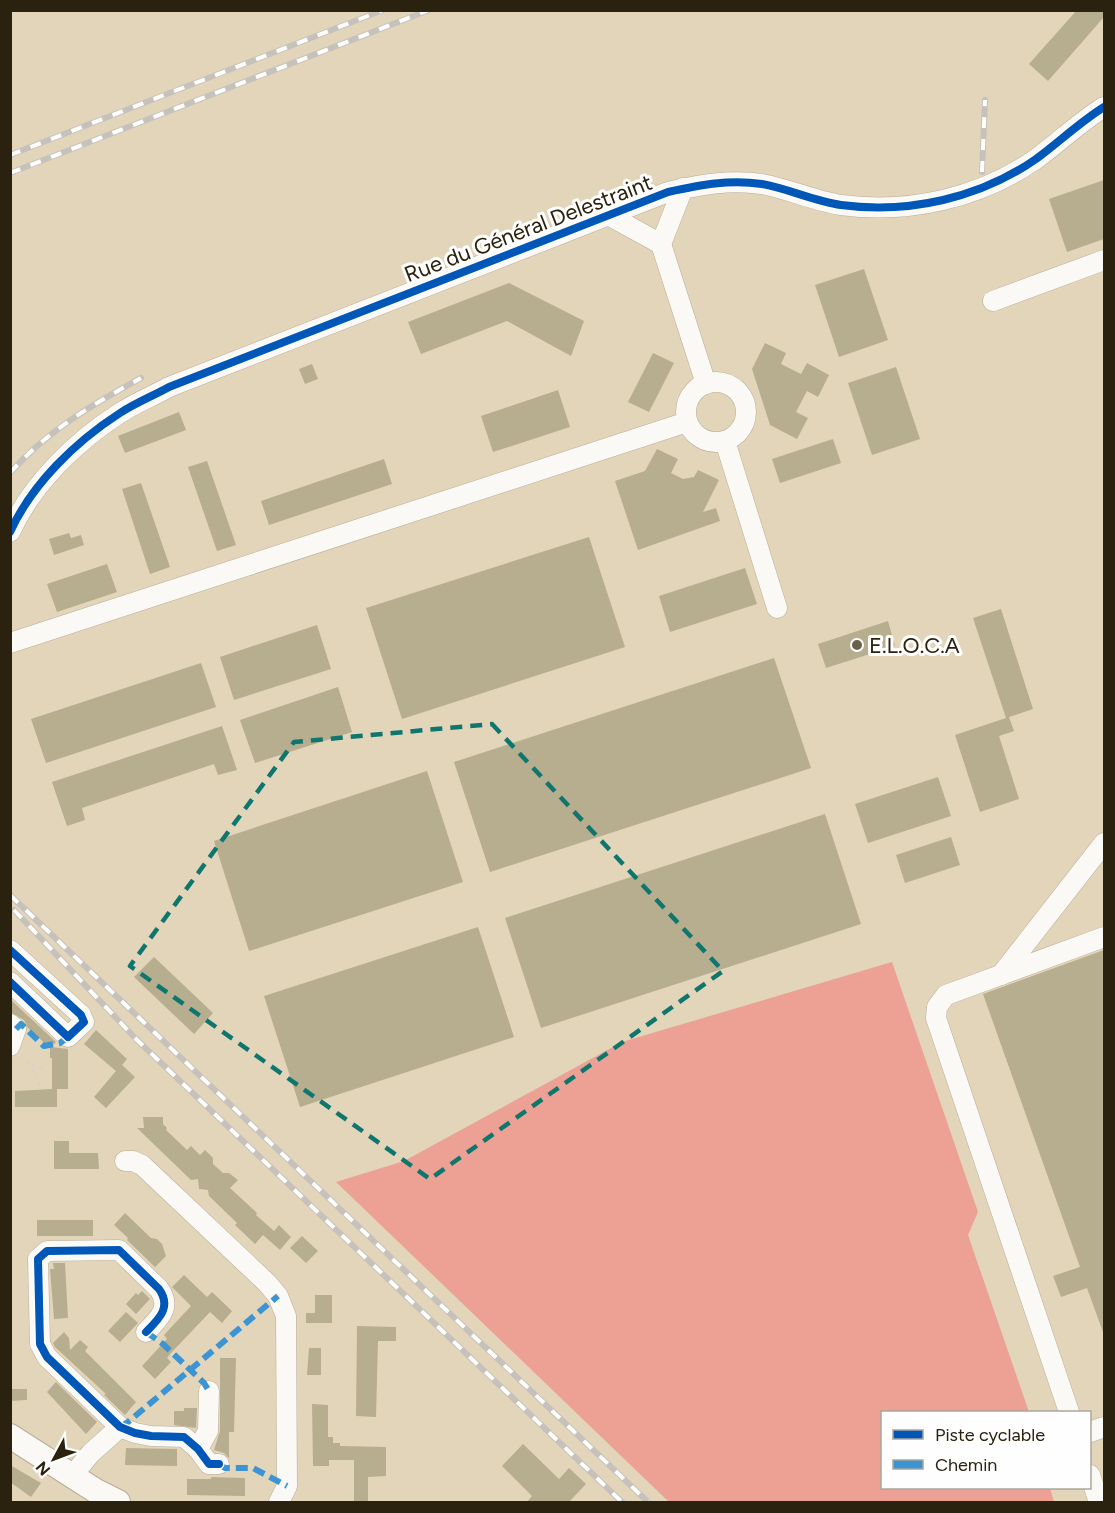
<svg xmlns="http://www.w3.org/2000/svg" width="1115" height="1513" font-family="Figtree,sans-serif">
<style>
.forest{fill:#eca194}
.building{fill:#b6ae8e}
.lines{fill:none;stroke-linecap:round;stroke-linejoin:round}
.minor-casing{stroke:#b9ad98;stroke-width:21}
.major-casing{stroke:#b9ad98;stroke-width:26}
.path{stroke:#d6d2c8;stroke-width:2;stroke-dasharray:3 4.5;stroke-linecap:butt}
.minor{stroke:#fbf9f5;stroke-width:20}
.major{stroke:#fbf9f5;stroke-width:24}
.rail-casing{stroke:#c6c2bb;stroke-width:6}
.rail{stroke:#fefefe;stroke-width:4;stroke-dasharray:11;stroke-linecap:butt}
.quiet{stroke:#3c95d2;stroke-width:6;stroke-dasharray:12 6;stroke-linecap:butt}
.cycleway-casing{stroke:#fefefe;stroke-width:11}
.cycleway{stroke:#0057b8;stroke-width:8}
.marked{fill:none;stroke:#0f766e;stroke-width:4.5;stroke-dasharray:12 8;stroke-linejoin:round}
.poi-dot{fill:#6b604a;stroke:#fefefe;stroke-width:2}
.labels{text-anchor:middle;stroke-width:6;stroke-linejoin:round;paint-order:stroke}
.street-label{font-size:22px;fill:#2a210e;stroke:#fefefe}
.poi-label{font-size:22px;fill:#2a210e;stroke:#fefefe;text-anchor:start}
</style>
<rect width="100%" height="100%" fill="#e3d5ba"/>
<polygon class="forest" points="892,962 978,1212 968,1235 1029,1412 882,1412 882,1488 1050,1488 1054,1502 669,1502 336,1182 404,1161 622,1042"/>
<g class="building">
<polygon points="1077,10 1104,10 1104,17 1048,81 1029,64"/>
<polygon points="1104,180 1104,239 1067,252 1049,199"/>
<polygon points="864,269 888,340 839,357 815,285"/>
<polygon points="509,283 584,321 571,356 507,321 421,354 408,322"/>
<polygon points="765,343 786,353 781,364 801,374 807,363 829,375 818,397 807,391 796,412 808,418 797,439 770,425 752,369"/>
<polygon points="653,353 674,363 649,412 628,402"/>
<polygon points="312,364 318,379 305,384 299,369"/>
<polygon points="896,367 920,439 872,455 848,383"/>
<polygon points="558,390 570,427 493,452 481,416"/>
<polygon points="179,412 186,430 125,453 118,436"/>
<polygon points="833,439 841,463 780,483 772,459"/>
<polygon points="657,449 678,459 671,473 683,479 694,477 698,470 719,480 703,512 716,508 720,521 638,550 615,481 645,471"/>
<polygon points="384,459 392,484 269,525 261,501"/>
<polygon points="207,461 236,545 217,551 188,467"/>
<polygon points="141,483 170,567 150,574 122,489"/>
<polygon points="69,533 71,538 81,535 84,545 54,555 49,539"/>
<polygon points="589,537 625,647 402,719 366,608"/>
<polygon points="107,564 117,592 57,612 47,584"/>
<polygon points="745,568 757,604 670,632 659,596"/>
<polygon points="1001,609 1033,709 1009,717 1014,731 999,736 1019,799 980,812 955,735 1006,718 973,618"/>
<polygon points="888,621 895,646 826,668 818,644"/>
<polygon points="317,625 331,669 234,700 220,657"/>
<polygon points="774,658 811,768 490,872 454,762"/>
<polygon points="201,663 216,707 46,763 31,719"/>
<polygon points="338,687 352,732 255,763 240,720"/>
<polygon points="222,726 237,770 218,775 214,764 82,808 85,820 67,826 52,782"/>
<polygon points="427,771 463,882 249,951 214,841"/>
<polygon points="938,777 951,816 868,843 855,804"/>
<polygon points="825,814 861,924 541,1028 505,918"/>
<polygon points="951,837 960,865 905,883 896,855"/>
<polygon points="478,927 514,1037 300,1107 264,996"/>
<polygon points="1104,950 1104,1332 1103,1332 1087,1288 1061,1297 1053,1276 1080,1267 983,994"/>
<polygon points="154,957 213,1013 194,1034 134,977"/>
<polygon points="10,999 56,1042 51,1047 68,1049 68,1089 57,1089 57,1107 15,1107 15,1091 52,1089 52,1058 50,1058 50,1048 28,1028 24,1020 10,1012"/>
<polygon points="96,1030 127,1059 122,1065 135,1077 106,1108 94,1097 116,1071 84,1044"/>
<polygon points="143,1117 163,1117 163,1124 167,1128 166,1130 187,1150 191,1146 200,1155 205,1150 213,1158 213,1164 223,1173 229,1173 238,1180 230,1188 257,1213 256,1215 274,1231 279,1225 291,1237 280,1250 263,1235 255,1244 235,1225 237,1223 209,1196 208,1190 199,1189 198,1179 191,1180 137,1128 144,1128"/>
<polygon points="54,1141 69,1141 69,1153 98,1153 99,1169 54,1169"/>
<polygon points="125,1213 151,1238 157,1239 162,1244 166,1256 155,1267 127,1240 128,1238 114,1225"/>
<rect x="37" y="1220" width="56" height="16"/>
<polygon points="302,1236 318,1251 306,1263 290,1248"/>
<polygon points="53,1263 65,1263 68,1318 54,1319 50,1269 54,1269"/>
<polygon points="184,1275 207,1297 212,1292 232,1311 222,1323 210,1312 170,1354 167,1358 171,1362 155,1379 142,1366 167,1339 164,1335 191,1306 172,1287"/>
<polygon points="142,1291 150,1299 136,1314 126,1304 136,1293 138,1295"/>
<polygon points="315,1295 332,1295 332,1323 306,1323 306,1313 315,1313"/>
<polygon points="126,1312 138,1323 120,1342 108,1331"/>
<polygon points="357,1326 396,1327 396,1341 378,1341 376,1417 356,1416"/>
<polygon points="64,1332 69,1338 70,1350 80,1340 88,1347 85,1351 136,1402 125,1415 104,1395 106,1394 55,1347 53,1343"/>
<polygon points="309,1348 321,1348 321,1375 307,1375"/>
<polygon points="220,1358 236,1358 234,1432 229,1432 229,1458 224,1453 214,1450 220,1431"/>
<polygon points="56,1382 97,1422 86,1434 47,1392"/>
<polygon points="10,1389 27,1389 27,1400 10,1401"/>
<polygon points="312,1404 328,1405 328,1437 333,1437 333,1443 340,1443 340,1446 386,1447 386,1476 368,1477 368,1503 354,1503 354,1460 329,1460 329,1466 313,1466"/>
<polygon points="184,1408 197,1408 196,1428 174,1425 174,1411 184,1411"/>
<polygon points="523,1444 559,1479 569,1468 586,1484 568,1503 526,1503 532,1496 502,1466"/>
<polygon points="126,1448 177,1449 177,1466 125,1465"/>
<polygon points="10,1465 41,1483 31,1497 10,1482"/>
<polygon points="211,1477 245,1478 245,1496 187,1495 187,1479 211,1479"/>
</g>
<g class="lines">
<defs>
<g id="minor">
<polyline points="608,215 661,244 683,188"/>
<polyline points="661,244 706,384"/>
<polyline points="993,301 1104,260"/>
<circle cx="716" cy="412" r="30"/>
<polyline points="725,441 777,608"/>
<path d="M10,532C32,484 75,442 120,413C135,403 153,396 169,387L668,192C700,185 729,179 762,184C789,189 814,201 841,205C909,214 980,198 1036,159C1059,142 1080,122 1104,107"/>
<polyline points="10,643 687,422"/>
<polyline points="10,950 81,1015 84,1022 68,1037 10,982"/>
<polyline points="1001,975 1104,843"/>
<polyline points="10,1024 16,1029 10,1046"/>
<polyline points="125,1161 133,1161 142,1165 267,1283 278,1296 286,1316 287,1486 279,1502"/>
<path d="M146,1332C159,1319 172,1307 159,1289L119,1250L47,1251L38,1259L40,1344L47,1357L120,1427L135,1433L151,1436L184,1437L198,1449L209,1464H219"/>
<polyline points="1069,1412 936,1018 937,1007 946,995 1104,937"/>
<polyline points="1090,1432 1104,1427"/>
<polyline points="198,1449 208,1431 209,1391"/>
<polyline points="1090,1475 1099,1502"/>
<polyline points="72,1476 91,1453 120,1427"/>
</g>
<polyline id="major" points="10,1436 96,1491 118,1502"/>
</defs>
<use href="#minor" class="minor-casing"/>
<use href="#major" class="major-casing"/>
<g class="path">
<polyline points="909,10 910,12"/>
<polyline points="20,1057 36,1067 47,1068"/>
<polyline points="28,1063 36,1074 40,1087"/>
</g>
<use href="#minor" class="minor"/>
<use href="#major" class="major"/>
<defs>
<g id="rail">
<polyline points="10,155 383,10"/>
<polyline points="982,172 985,100"/>
<polyline points="10,173 429,10"/>
<path d="M10,473C47,431 93,404 141,378"/>
<polyline points="10,895 648,1502"/>
<polyline points="14,910 136,1039 622,1502"/>
</g>
</defs>
<use href="#rail" class="rail-casing"/>
<use href="#rail" class="rail"/>
<g class="quiet">
<polyline points="16,1029 21,1024 44,1046 60,1043 68,1037"/>
<polyline points="146,1332 163,1344 204,1383 209,1391"/>
<polyline points="120,1427 128,1422 278,1296"/>
<polyline points="219,1464 225,1468 253,1468 287,1486"/>
</g>
<defs>
<g id="cycleway">
<path d="M10,532C32,484 75,442 120,413C135,403 153,396 169,387L668,192C700,185 729,179 762,184C789,189 814,201 841,205C909,214 980,198 1036,159C1059,142 1080,122 1104,107"/>
<polyline points="10,950 81,1015 84,1022 68,1037 10,982"/>
<path d="M146,1332C159,1319 172,1307 159,1289L119,1250L47,1251L38,1259L40,1344L47,1357L120,1427L135,1433L151,1436L184,1437L198,1449L209,1464H219"/>
</g>
</defs>
<use href="#cycleway" class="cycleway-casing"/>
<use href="#cycleway" class="cycleway"/>
</g>
<path class="marked" d="M492,724L723,971L430,1179L130,966L294,742Z"/>
<circle class="poi-dot" cx="857" cy="645" r="6"/>
<g class="labels">
<g class="street-label">
<text transform="translate(528 228) rotate(-21)" y="8">Rue du Général Delestraint</text>
</g>
<g class="poi-label">
<text x="869" y="653">E.L.O.C.A</text>
</g>
</g>
<rect width="1115" height="1513" fill="none" stroke="#2a210e" stroke-width="24"/>
<rect x="881" y="1411" width="210" height="78" fill="#fefefe" stroke="#a9a69e" stroke-width="1.5"/>
<rect x="893" y="1430" width="30" height="9" fill="#0057b8" stroke="#a9a69e" stroke-width="1.5"/>
<text x="935" y="1441" font-size="18" fill="#2a210e">Piste cyclable</text>
<rect x="893" y="1460" width="30" height="9" fill="#3c95d2" stroke="#a9a69e" stroke-width="1.5"/>
<text x="935" y="1471" font-size="18" fill="#2a210e">Chemin</text>
<g transform="translate(54 1459) rotate(229)" stroke="#fefefe" stroke-width="4.5" paint-order="stroke">
<path d="M0-4.5L10 22L0 15L-10 22Z" fill="#2a210e"/>
<text y="-9" font-size="16" font-weight="bold" text-anchor="middle" fill="#2a210e">N</text>
</g>
</svg>
